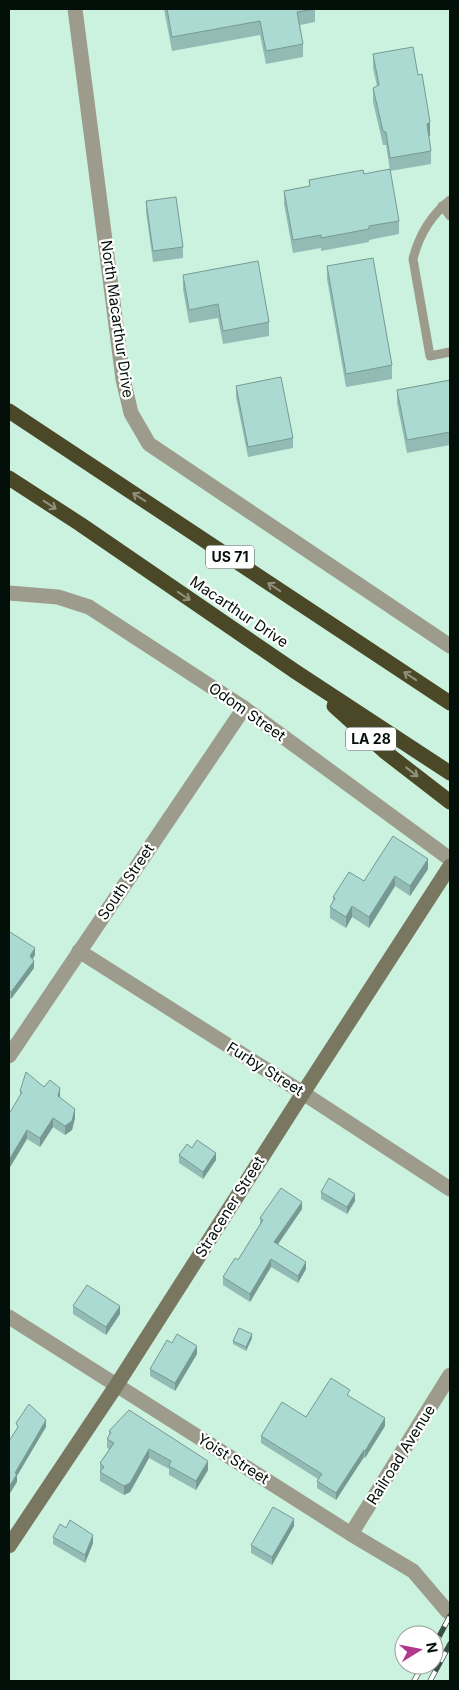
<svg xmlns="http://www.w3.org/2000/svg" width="459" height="1690" font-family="Inter,sans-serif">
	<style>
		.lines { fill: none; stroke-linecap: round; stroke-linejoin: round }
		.lane { stroke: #9d9c8c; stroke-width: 9 }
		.street { stroke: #9d9c8c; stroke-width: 15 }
		.secondary { stroke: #797760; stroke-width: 15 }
		.highway { stroke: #4b4827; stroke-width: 15 }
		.rail-casing { stroke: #3b4f45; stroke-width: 5.5 }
		.rail { stroke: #fff; stroke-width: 4; stroke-dasharray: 11; stroke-linecap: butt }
		.wall { fill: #93bbb5 }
		.shaded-wall { fill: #789993 }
		.building { fill: #abdad2; stroke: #789993 }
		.oneway { stroke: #93917d }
		.labels { text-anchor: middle; stroke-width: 4.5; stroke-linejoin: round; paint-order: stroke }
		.shield { fill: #fff; stroke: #4f5753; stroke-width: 1 }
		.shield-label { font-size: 14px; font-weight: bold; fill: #030f09 }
		.street-label { font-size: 15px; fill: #030f09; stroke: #fff }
	</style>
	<rect width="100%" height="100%" fill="#caf2de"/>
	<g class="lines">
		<g class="lane">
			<path d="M450,200C430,216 419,235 413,259L430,356L450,352"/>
			<path d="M442,206L450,216"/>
		</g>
		<g class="street">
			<path d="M75,9L123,379L131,413L149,444L450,646"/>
			<path d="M9,593L58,597L89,607L244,708L450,859"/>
			<path d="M79,951L303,1093L450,1189"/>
			<path d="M9,1056L244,708"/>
			<path d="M9,1317L351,1534L413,1571L448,1612"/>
			<path d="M351,1534L450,1375"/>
		</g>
		<path class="secondary" d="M9,1546L116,1386L303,1093L450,866"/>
		<g class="highway">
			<path d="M9,411L450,703"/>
			<path d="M9,478L80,524L296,672L450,773"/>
			<path d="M334,706L384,751L450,802"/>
		</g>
		<defs>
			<g id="rail">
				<path d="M434,1646L450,1616"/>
				<path d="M414,1681L423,1665"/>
				<path d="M430,1681L450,1644"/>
			</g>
		</defs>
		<use href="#rail" class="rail-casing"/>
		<use href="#rail" class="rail"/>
	</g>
	<g class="wall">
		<path d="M164,9H315V22L300,25L303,44V57L266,64L260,35L172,51Z"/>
		<path d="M373,54L430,136H429L431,151V164L390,171L386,145H383L373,102V88L377,86L373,68Z"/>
		<path d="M364,174L399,221V234L369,240V242L321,251V248L293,253L284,204V191L309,186V180Z"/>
		<path d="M146,201L183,247V258L153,262L146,212Z"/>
		<path d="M327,266L392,365V379L346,387L327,279Z"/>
		<path d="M183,275L269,322V336L223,344L218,318L189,323L183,289Z"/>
		<path d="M450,380V445L407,453L397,403V390Z"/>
		<path d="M236,386L293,438V448L248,457L236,397Z"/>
		<path d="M428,869L410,896L395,886L369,928L352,917L346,928L330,918V907L333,902V897L364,881Z"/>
		<path d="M9,935L35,955L33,959L34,968L11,999L9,998Z"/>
		<path d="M44,1087L60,1097V1098L75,1118L72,1130L65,1135L53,1127L40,1147L27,1139L20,1095V1091Z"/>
		<path d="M192,1148L216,1160L203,1179L179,1163V1155Z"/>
		<path d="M321,1192L355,1201L347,1214L321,1199Z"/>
		<path d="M302,1209L278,1244L306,1269L298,1283L271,1267L250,1302L223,1285V1277L238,1260L260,1224V1218Z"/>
		<path d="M73,1306L120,1314L106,1335L73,1314Z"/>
		<path d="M252,1338L246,1351L233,1344V1341Z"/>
		<path d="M172,1343L197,1354L175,1391L150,1376V1369Z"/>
		<path d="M350,1397L385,1426L365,1458L364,1457L336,1500L317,1488V1481L318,1479L261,1443V1436Z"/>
		<path d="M109,1431L208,1470L196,1490L169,1475V1469L149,1458L130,1492L124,1495L100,1481V1463L109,1449L107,1448V1439L109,1435Z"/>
		<path d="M294,1526L272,1565L251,1553V1545Z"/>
		<path d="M53,1537L93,1543L85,1563L53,1544Z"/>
	</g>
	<g class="shaded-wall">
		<path d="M430,122V136L427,137V124Z"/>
		<path d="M428,859V869L410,896V886Z"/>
		<path d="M395,876V886L369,928V917Z"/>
		<path d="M352,906V917L346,928V917Z"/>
		<path d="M35,948V955L30,963V956Z"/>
		<path d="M34,961V968L11,999V992Z"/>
		<path d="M60,1088V1097L58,1105V1096Z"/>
		<path d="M75,1109V1118L72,1130L65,1135V1126Z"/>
		<path d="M53,1118V1127L40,1147V1138Z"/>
		<path d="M27,1130V1139L9,1169V1160Z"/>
		<path d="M216,1153V1160L203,1179V1172Z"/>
		<path d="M355,1194V1201L347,1214V1207Z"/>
		<path d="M302,1202V1209L274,1250V1242Z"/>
		<path d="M271,1259V1267L250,1302V1294Z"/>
		<path d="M306,1262V1269L298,1283V1276Z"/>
		<path d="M120,1306V1314L106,1335V1327Z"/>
		<path d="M252,1334V1338L246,1351V1347Z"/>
		<path d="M197,1346V1354L175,1391V1383Z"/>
		<path d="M385,1418V1426L365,1458V1451Z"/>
		<path d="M46,1420V1427L17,1476V1482L9,1495V1487L15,1473Z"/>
		<path d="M149,1449V1458L130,1492L124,1495V1486Z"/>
		<path d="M364,1450V1457L336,1500V1493Z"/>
		<path d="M208,1461V1470L196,1490V1481Z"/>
		<path d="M294,1519V1526L272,1565V1557Z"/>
		<path d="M93,1535V1543L85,1563V1555Z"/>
	</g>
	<g class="building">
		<path d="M167,9H315L297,12L303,44L266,51L260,21L172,37Z"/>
		<path d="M413,47L418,75L422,74L430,122L427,124L431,151L390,158L386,132L383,131L373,88L379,85L373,54Z"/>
		<path d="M390,169L399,221L369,226V229L321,238V235L293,240L284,191L310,186L309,180L363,170L364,174Z"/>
		<path d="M176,197L183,247L153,251L146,201Z"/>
		<path d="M373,258L392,365L346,374L327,266Z"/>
		<path d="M258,261L269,322L223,331L218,304L189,310L183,275Z"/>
		<path d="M281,377L293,438L248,447L236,386Z"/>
		<path d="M450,380V432L407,440L397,390Z"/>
		<path d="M393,836L428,859L410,886L395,876L369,917L352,906L346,917L330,907L335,898L333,897L349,872L364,881Z"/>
		<path d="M10,932L35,948L30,956L34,961L11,992L9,990V935Z"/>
		<path d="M26,1072L44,1087L50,1080L60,1088L58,1096L75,1109L72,1121L65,1126L53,1118L40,1138L27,1130L9,1160V1114L22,1092L20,1091Z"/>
		<path d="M197,1140L216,1153L203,1172L179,1155L187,1144L192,1148Z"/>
		<path d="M329,1178L355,1194L347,1207L321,1192Z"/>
		<path d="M281,1188L302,1202L274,1242L306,1262L298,1276L271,1259L250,1294L223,1277L235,1258L238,1260L263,1220L260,1218Z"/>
		<path d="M87,1285L120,1306L106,1327L73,1306Z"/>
		<path d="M239,1328L252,1334L246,1347L233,1341Z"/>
		<path d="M177,1334L197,1346L175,1383L150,1369L167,1340L172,1343Z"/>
		<path d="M331,1378L350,1390L347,1395L385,1418L365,1451L364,1450L336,1493L317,1481L322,1474L261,1436L282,1402L306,1417Z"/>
		<path d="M29,1404L46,1420L15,1473L17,1474L9,1487V1441L18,1427L16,1423Z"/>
		<path d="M129,1410L208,1461L196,1481L169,1466L171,1461L149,1449L130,1483L124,1486L100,1472L104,1467L100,1463L114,1443L107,1439L111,1432L109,1431Z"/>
		<path d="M273,1507L294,1519L272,1557L251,1545Z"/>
		<path d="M70,1520L93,1535L85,1555L53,1537L60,1524L66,1528Z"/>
	</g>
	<defs><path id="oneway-shaft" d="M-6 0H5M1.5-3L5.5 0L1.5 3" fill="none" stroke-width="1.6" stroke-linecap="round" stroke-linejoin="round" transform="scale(1.25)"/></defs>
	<g class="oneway">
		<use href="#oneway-shaft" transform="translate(139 497) rotate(-147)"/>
		<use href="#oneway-shaft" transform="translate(50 505) rotate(33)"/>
		<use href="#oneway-shaft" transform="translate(274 587) rotate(-146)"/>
		<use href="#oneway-shaft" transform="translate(184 596) rotate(34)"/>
		<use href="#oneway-shaft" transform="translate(410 676) rotate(-146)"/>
		<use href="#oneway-shaft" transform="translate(412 772) rotate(38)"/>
	</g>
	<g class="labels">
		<g class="shield">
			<rect x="206" y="545.5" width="48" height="23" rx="4"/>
			<rect x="346" y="727.5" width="50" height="23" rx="4"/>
		</g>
		<g class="shield-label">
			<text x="230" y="562">US 71</text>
			<text x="371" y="744">LA 28</text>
		</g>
		<g class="street-label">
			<text transform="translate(117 319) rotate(82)" y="5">North Macarthur Drive</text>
			<text transform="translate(239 612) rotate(34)" y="5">Macarthur Drive</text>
			<text transform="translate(247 712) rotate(35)" y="5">Odom Street</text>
			<text transform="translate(126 882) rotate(-56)" y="5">South Street</text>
			<text transform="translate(265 1069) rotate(32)" y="5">Furby Street</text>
			<text transform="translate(230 1207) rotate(-58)" y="5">Stracener Street</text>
			<text transform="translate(401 1455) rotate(-58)" y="5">Railroad Avenue</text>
			<text transform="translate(233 1459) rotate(32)" y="5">Yoist Street</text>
		</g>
	</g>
	<rect width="459" height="1690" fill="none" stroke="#030f09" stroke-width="20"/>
	<g transform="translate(419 1650) rotate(80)"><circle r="24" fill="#ffffff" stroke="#9a9f9d"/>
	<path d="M0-4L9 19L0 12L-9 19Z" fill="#b2388b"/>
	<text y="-8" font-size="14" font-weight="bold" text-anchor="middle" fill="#030f09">N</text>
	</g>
</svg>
